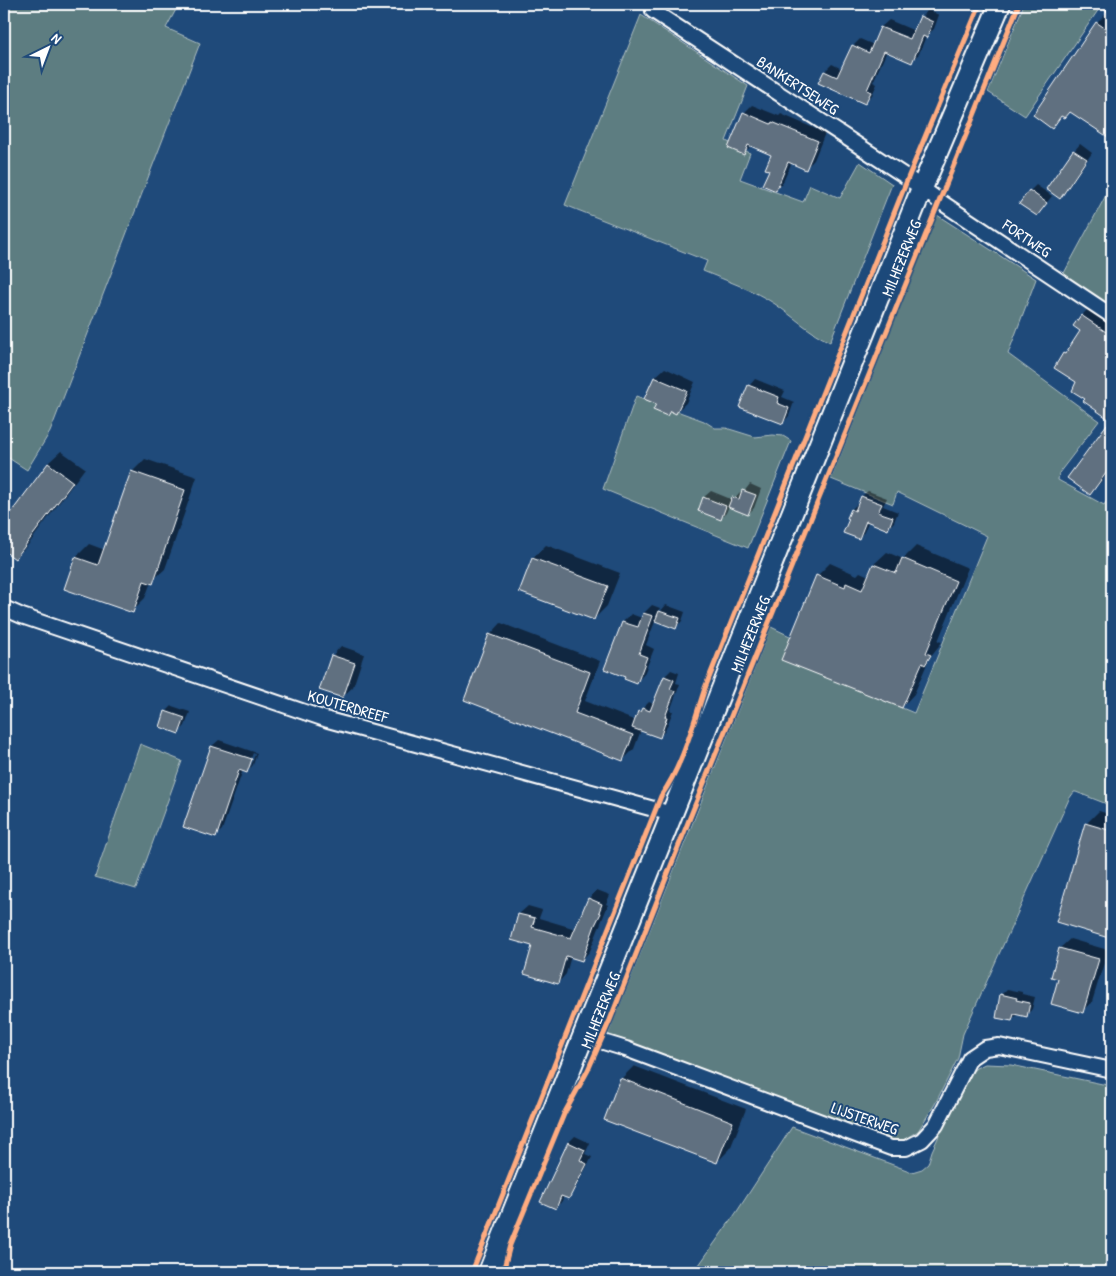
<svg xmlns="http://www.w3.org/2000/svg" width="1116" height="1276" font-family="'Patrick Hand',sans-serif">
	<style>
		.green { fill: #5d7d81; stroke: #aebec0 }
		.shadow { fill: #0007; fill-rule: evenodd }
		.building { fill: #607080; stroke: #fff }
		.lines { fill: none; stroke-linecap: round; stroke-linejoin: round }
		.street-casing { stroke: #fff; stroke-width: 18 }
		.secondary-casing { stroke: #fff; stroke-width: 24 }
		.street { stroke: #1f4a7a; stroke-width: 14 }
		.secondary { stroke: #1f4a7a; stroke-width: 20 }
		.cycleway-casing { stroke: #1f4a7a; stroke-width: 8 }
		.cycleway { stroke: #ffac80; stroke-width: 5 }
		.labels { text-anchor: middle; stroke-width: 4; stroke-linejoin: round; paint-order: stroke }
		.street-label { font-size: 16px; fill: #fff; stroke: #1f4a7a }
	</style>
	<rect width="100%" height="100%" fill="#1f4a7a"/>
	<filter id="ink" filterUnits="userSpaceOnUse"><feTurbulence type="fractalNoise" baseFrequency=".02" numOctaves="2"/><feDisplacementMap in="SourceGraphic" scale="10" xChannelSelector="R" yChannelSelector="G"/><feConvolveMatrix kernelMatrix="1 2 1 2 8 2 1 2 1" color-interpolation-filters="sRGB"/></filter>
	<g filter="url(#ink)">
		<g class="green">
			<path d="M4,4H179L166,28L200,43L50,432L27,470L4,455Z"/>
			<path d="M1024,4H1090L1099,9L1025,116L988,92Z"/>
			<path d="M641,15L748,86L726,141L750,153L740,179L803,202L810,185L840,198L860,162L892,184L830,342C809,332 794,317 775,304C754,290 727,281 703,271L707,261L565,205Z"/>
			<path d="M1112,184V309L1063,275Z"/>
			<path d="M937,215L1036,279L1008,354L1099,421L1059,473L1058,480L1104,505L1112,494V806L1076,792H1074L1069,799L963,1034L958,1058L935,1104L918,1131L898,1143L607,1037L771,627L794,638L786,660L914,713L987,536L897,492L893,504L831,479Z"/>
			<path d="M636,396L704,421L715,428H726L755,437L773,435L783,436L791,441L748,548L603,489Z"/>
			<path d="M140,744L182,761L136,889L95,877Z"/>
			<path d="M985,1064L1011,1065L1112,1086V1272H694L736,1213L792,1127L912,1172L922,1169L928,1164L932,1151L964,1081L976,1068Z"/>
		</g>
		<g class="shadow">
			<path d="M928,10L939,15L934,29L926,36L919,54L911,61L887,51L873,82L877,84L872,95L865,102L825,71L832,64L842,69L853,46L860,39L874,45L881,27L889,20L915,31L921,17Z"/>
			<path d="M1106,14L1112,18V131L1108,135L1071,111L1063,115L1052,127L1097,23Z"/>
			<path d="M752,105L779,116L781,114L825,133L814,160L806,168L792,162L783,182L775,190L770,170L773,154L752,145L743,154L744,113Z"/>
			<path d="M1080,144L1092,153L1066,191L1060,197L1074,151Z"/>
			<path d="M1036,185L1052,196L1037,215L1030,191Z"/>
			<path d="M1093,304L1112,317V467L1101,482L1090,494L1111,420L1087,398L1078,382L1055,368L1082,331L1075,326L1082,315Z"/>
			<path d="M665,368L695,382L686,403L676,412L671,410L667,415L658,404L646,398L655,377Z"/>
			<path d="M755,379L785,391L782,397L794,402L789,416L783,423L749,386Z"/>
			<path d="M61,451L85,468L28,545L15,558L4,549V524L48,463Z"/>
			<path d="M145,459L197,477L165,569L151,582L145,598L132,611L65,588L76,557L89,544L105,550L132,472Z"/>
			<path d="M750,484L761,489L754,508L748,514L729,506L726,513L720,519L699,510L704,497L711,491L733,500L740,492L743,493Z"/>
			<path d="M868,491L887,498L883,506L898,512L894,522L888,528L869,520L864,532L859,538L851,518L852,509L857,504H859L862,496Z"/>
			<path d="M546,545L620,573L607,606L594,619L521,591L533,558Z"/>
			<path d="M916,546L968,568L938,641L942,642L930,657L914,694L902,707L817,576L830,563L857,575L860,572L869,576L874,564L887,552L903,559Z"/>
			<path d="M652,605L660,608L658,614L666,605L685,612L682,621L676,627L656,619L646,645L654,649L644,674L636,683L626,676L605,668L623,622L631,614L642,618L644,613Z"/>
			<path d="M501,623L600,661L585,701L636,721L639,712L649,702L654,704L665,676L671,670L679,673L676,683L680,684L670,711H673L665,731L659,737L641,730L634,749L623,760L490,635Z"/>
			<path d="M341,646L364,654L353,687L343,696L332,656Z"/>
			<path d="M172,706L190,712L185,726L179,732L166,712Z"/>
			<path d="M219,740L257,753L253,765L247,771L243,770L222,830L215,836L185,826L212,746ZM253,753L255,754L251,766H248Z"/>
			<path d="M1099,811L1112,815V937L1057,921L1086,824Z"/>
			<path d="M597,890L610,895L606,904L608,905L590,951L582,960L571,956L566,974L558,983L534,945L519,914L528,906L542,910L539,918L576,929L589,898Z"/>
			<path d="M1070,939L1108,950L1092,1002L1082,1011L1060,979L1052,976L1060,948Z"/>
			<path d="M1007,989L1022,992V994L1035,997L1032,1009L1026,1016L1018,1014L1011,1020L1001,995Z"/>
			<path d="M634,1066L746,1109L730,1149L717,1162L621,1079Z"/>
			<path d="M575,1136L590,1143L585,1154L592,1157L574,1191L568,1197L564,1196L562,1201L556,1208L542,1202L569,1142Z"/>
		</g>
		<g class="building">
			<path d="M920,16L933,22L927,38L923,36L912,63L884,51L867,90L871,92L865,104L818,83L824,71L837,77L852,45L869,53L880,27L910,39Z"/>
			<path d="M1096,22L1112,33V130L1108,137L1070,112L1065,118L1061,116L1052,129L1033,115Z"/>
			<path d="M743,112L771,124L772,122L818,141L806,170L788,162L776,191L762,185L769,170L765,169L771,155L748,145L744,155L728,148Z"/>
			<path d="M1073,150L1087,159L1060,199L1046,189Z"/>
			<path d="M1029,190L1047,203L1037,216L1019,204Z"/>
			<path d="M1081,315L1112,336V465L1090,495L1067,478L1110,420L1083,401L1085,399L1072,391L1076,382L1054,368L1063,353L1065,354L1080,331L1073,326Z"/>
			<path d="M654,377L687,391L676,414L670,411L667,416L653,410L656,404L644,399Z"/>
			<path d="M748,385L779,397L777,403L789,408L783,424L739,407Z"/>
			<path d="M48,463L73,482L15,559L4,551V522Z"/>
			<path d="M131,471L185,490L153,584L144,581L133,613L64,589L75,557L98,565Z"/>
			<path d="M742,490L756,495L748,515L728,507L732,497L739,499Z"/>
			<path d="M861,496L882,504L878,512L893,517L888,530L866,521L859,539L843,533L849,519L847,518L851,509L855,511Z"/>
			<path d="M703,497L726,506L721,520L698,511Z"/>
			<path d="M532,558L608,586L594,620L519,592Z"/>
			<path d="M902,558L956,581L926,653L931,655L925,665L922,663L902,708L781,660L816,575L845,587L846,583L862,590L873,564L896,573Z"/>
			<path d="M659,611L680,618L676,629L655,621Z"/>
			<path d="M643,613L653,616L639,654L647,657L637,684L624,679L625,677L604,669L622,622L638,627Z"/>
			<path d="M489,634L590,672L575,713L633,735L623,761L464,700Z"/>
			<path d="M331,655L355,663L343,698L319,690Z"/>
			<path d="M664,676L674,680L670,689L675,691L665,717H667L660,738L632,728L638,711L640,712L642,708L650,711Z"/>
			<path d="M165,711L185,718L179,734L160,727Z"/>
			<path d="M211,746L252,759L247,773L239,770L216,838L183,827Z"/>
			<path d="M1085,823L1112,831V939L1056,922Z"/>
			<path d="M588,898L602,904L599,912L601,913L595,925L582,961L566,956L558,984L524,974L532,946L511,940L518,914L535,918L532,927L571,938Z"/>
			<path d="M1059,948L1099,959L1083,1013L1051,1004L1058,979L1051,977Z"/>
			<path d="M1000,994L1017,998L1016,1000L1030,1003L1027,1017L1014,1014L1012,1021L996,1018Z"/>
			<path d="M620,1078L733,1122L717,1163L604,1120Z"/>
			<path d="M568,1142L585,1150L580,1160L587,1164L569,1199L561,1196L556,1209L540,1202Z"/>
		</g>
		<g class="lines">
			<defs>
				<g id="street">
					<path d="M1111,4L1112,5"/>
					<path d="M653,11L908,178L938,200L1112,316"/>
					<path d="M4,608L22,616L328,720L672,814"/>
					<path d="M584,1036L626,1049L891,1148H906L922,1140L936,1125L970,1058L985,1048L999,1046L1112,1070"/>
				</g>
				<path id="secondary" d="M489,1272L922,188L1000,4"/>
			</defs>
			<use href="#street" class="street-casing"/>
			<use href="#secondary" class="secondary-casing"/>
			<use href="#street" class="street"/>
			<use href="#secondary" class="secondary"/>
			<defs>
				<g id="cycleway">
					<path d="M472,1272L661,796C683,765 693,724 705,688L908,178L980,4"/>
					<path d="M503,1272L510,1245L564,1114L588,1070L610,1020L689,820L1019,4"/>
				</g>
			</defs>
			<use href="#cycleway" class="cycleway-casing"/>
			<use href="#cycleway" class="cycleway"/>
		</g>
	</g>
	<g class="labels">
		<g class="street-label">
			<text transform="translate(798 85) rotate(33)" y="6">BANKERTSEWEG</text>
			<text transform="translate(1027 238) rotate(34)" y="6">FORTWEG</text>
			<text transform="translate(901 258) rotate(-68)" y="6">MILHEZERWEG</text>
			<text transform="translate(750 634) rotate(-68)" y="6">MILHEZERWEG</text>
			<text transform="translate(348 706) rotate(16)" y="6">KOUTERDREEF</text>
			<text transform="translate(600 1010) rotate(-68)" y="6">MILHEZERWEG</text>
			<text transform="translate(865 1118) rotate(19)" y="6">LIJSTERWEG</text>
		</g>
	</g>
	<rect width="1116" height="1276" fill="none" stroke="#1f4a7a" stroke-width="20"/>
	<rect x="10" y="10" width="1096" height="1256" fill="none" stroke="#fff" stroke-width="2" filter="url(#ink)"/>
	<g transform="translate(48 48) rotate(42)" stroke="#1f4a7a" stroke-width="4" paint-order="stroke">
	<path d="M0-4L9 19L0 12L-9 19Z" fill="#ffffff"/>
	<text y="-8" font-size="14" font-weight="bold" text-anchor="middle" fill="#ffffff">N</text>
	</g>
</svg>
